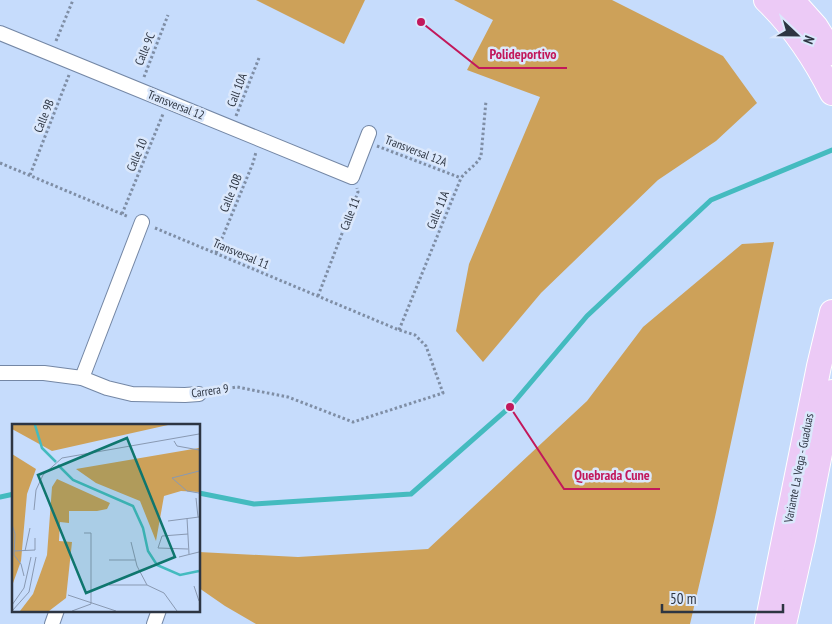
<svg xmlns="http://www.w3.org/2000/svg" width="832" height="624" font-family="'PT Sans Narrow',sans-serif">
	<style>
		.forest { fill: #cda159 }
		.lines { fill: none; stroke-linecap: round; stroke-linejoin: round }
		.stream { stroke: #44bbbf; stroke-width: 5 }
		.minor-casing { stroke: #7487a5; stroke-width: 16 }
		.trunk-casing { stroke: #fff; stroke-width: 26 }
		.path { stroke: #7f8ea5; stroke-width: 3; stroke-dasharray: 2.5 2.5; stroke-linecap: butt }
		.minor { stroke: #fff; stroke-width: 14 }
		.trunk { stroke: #eccaf6; stroke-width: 24 }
		.labels { text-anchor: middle; stroke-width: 5; stroke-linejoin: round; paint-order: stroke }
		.street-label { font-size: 12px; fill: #2d3542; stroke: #dbe8fc }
		.inset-river { fill: none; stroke: #44bbbf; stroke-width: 2.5 }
		.inset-road { fill: none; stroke: #8999b2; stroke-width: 1 }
		.view { fill: #0f766e; fill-opacity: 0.15; stroke: #0f766e; stroke-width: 2.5 }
		.inset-edge { fill: none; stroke: #2d3542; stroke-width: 2.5 }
		.leader { fill: none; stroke: #c2185b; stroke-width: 2 }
		.callout-dot { fill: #c2185b; stroke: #dbe8fc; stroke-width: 2 }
		.callout-label { font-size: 14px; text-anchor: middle; font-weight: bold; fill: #c2185b; stroke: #dbe8fc; stroke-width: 5; stroke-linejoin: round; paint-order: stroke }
	</style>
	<rect width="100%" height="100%" fill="#c6dcfc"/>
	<g class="forest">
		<path d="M256,0H365L344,44Z"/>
		<path d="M454,0H612L723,56L757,103L716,141L658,180L541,293L483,362L456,331L469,264L540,97L467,70L493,20Z"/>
		<path d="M774,242L715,517L690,624H256L225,606L199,588V552L298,557L428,549L587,401L643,327L742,244Z"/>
	</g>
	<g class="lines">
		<g class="stream">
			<path d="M199,493L254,504L411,494L510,407L587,316L711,200L832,150"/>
			<path d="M0,497L14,494"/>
		</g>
		<defs>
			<g id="minor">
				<path d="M0,33L352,177L369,133"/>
				<path d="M0,373H44L82,378L107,388L132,394L185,395L199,394"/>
				<path d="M82,378L142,222"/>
				<path d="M52,624L57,610"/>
				<path d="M154,624L159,610"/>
			</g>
			<g id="trunk">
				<path d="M766,0C794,27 815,59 832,93"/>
				<path d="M792,0L816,27L832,53"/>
				<path d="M767,624L819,366L832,312"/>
				<path d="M784,624L803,540L832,392"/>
			</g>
		</defs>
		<use href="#minor" class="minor-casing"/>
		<use href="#trunk" class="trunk-casing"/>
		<g class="path">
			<path d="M56,41L73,0"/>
			<path d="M144,77L168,15"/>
			<path d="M236,116L259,58"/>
			<path d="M377,146L461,178"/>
			<path d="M0,163L129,217"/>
			<path d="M30,175L69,75"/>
			<path d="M122,214L163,114"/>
			<path d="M155,228L399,330L415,335L426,346L443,393L353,422L288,397L237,387L213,391"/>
			<path d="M216,253L253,163L256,152"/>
			<path d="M318,296L358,192L357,188"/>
			<path d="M399,330L461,178C468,169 476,166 481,156L486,101"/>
		</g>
		<use href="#minor" class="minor"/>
		<use href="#trunk" class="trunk"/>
	</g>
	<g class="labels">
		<g class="street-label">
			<text transform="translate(145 49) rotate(-68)" y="4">Calle 9C</text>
			<text transform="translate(237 90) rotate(-69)" y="4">Call 10A</text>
			<text transform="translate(176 105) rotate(22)" y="4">Transversal 12</text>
			<text transform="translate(44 116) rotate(-68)" y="4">Calle 9B</text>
			<text transform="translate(416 151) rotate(21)" y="4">Transversal 12A</text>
			<text transform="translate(137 155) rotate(-67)" y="4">Calle 10</text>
			<text transform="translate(231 193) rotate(-68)" y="4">Calle 10B</text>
			<text transform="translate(438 210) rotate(-68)" y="4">Calle 11A</text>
			<text transform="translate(350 214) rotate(-69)" y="4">Calle 11</text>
			<text transform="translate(241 254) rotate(23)" y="4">Transversal 11</text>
			<text transform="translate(210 391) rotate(-8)" y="4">Carrera 9</text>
			<text transform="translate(799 468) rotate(-79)" y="4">Variante La Vega - Guaduas</text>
		</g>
	</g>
	<g transform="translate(12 424)">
		<rect width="188" height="188" fill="#c6dcfc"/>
		<path d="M0,1H156L40,27L0,5ZM187,24V68L169,67L152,72L144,117L128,77L84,59L64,45ZM0,30L24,45L15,70L9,137L0,162ZM45,55L98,79L95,85L85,87H57V99L48,98L47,117L60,118L54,174L37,187H8L21,170L35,131L40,63Z" fill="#cda159"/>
		<path class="inset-river" d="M23,1L30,24L44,38M46,41L61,56L121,82L131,104L136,127L145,141L168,151L187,147"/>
		<path class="inset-road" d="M162,17L165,22L187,26M187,47L160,54L175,67L187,69M184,74L186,93M22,86L24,66L31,51L50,34L187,10M175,94L177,130M156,97L187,93M0,100L3,110L2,131L9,140L12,152M176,110L150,112L146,124L176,125M119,118L125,142L135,161L152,169L165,187M2,127L23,126V114M13,127L18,104M167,133L187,128M97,136H123M97,161H135M182,162L187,177M56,171L104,187M0,181L12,164L19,133M0,187L17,168L24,133M60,187L79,180V109H72"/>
		<path class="view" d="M115,14L163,133L74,169L26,51Z"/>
		<rect width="188" height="188" class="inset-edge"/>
	</g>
	<path class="leader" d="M421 22L479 68H567M510 407L564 489H660"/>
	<g class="callout-dot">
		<circle cx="421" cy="22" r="5"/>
		<circle cx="510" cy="407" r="5"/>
	</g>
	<g class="callout-label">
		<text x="523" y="59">Polideportivo</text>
		<text x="612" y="480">Quebrada Cune</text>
	</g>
	<g transform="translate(797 35) rotate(112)" stroke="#dbe8fc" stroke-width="4" paint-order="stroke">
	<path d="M0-4L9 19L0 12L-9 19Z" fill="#2d3542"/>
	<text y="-8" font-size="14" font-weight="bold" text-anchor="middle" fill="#2d3542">N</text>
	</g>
	<path d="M662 604v8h121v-8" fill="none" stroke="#2d3542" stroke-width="2.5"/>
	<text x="670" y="604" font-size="15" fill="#2d3542" stroke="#dbe8fc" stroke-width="4" paint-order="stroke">50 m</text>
</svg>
